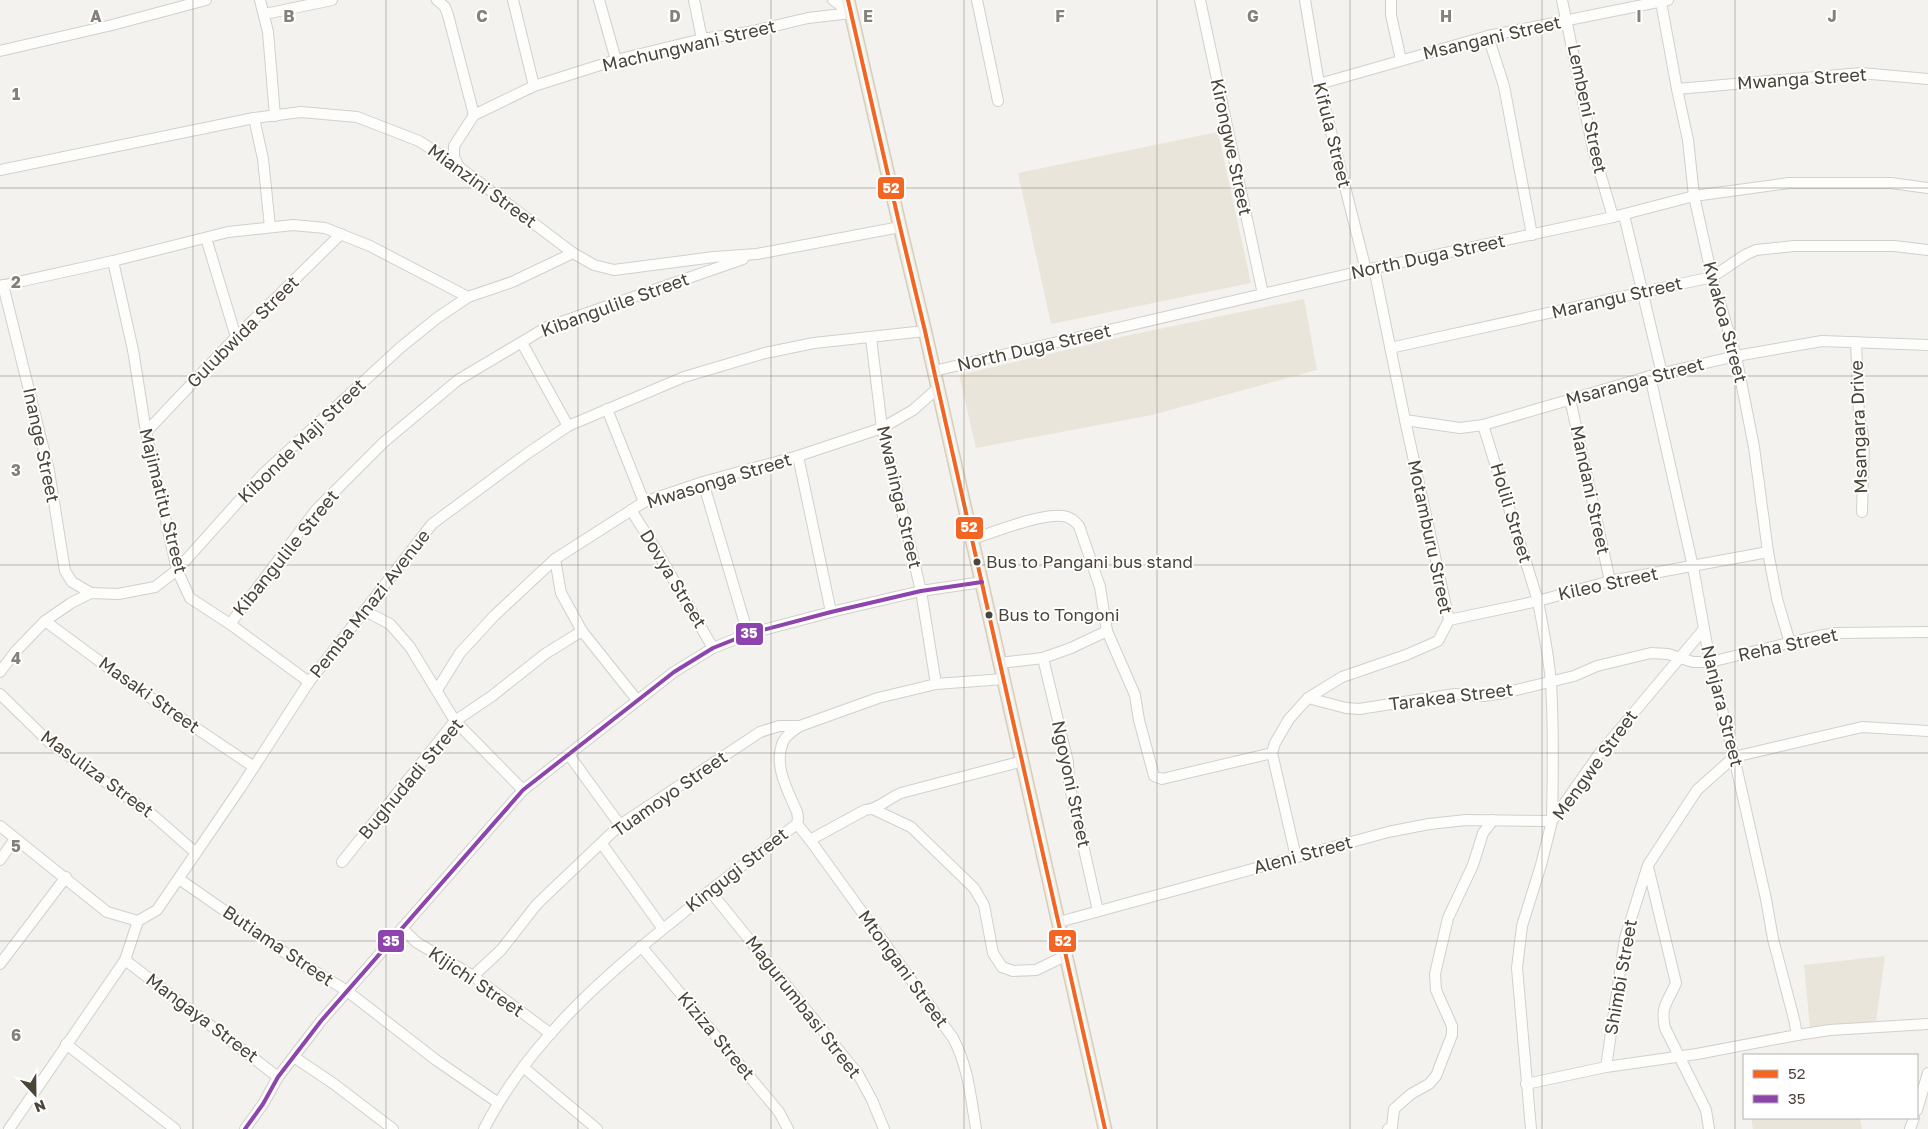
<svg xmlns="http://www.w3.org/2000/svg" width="1928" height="1129" font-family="'Golos Text',sans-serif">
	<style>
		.education { fill: #eae5da }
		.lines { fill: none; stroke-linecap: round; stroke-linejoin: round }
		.minor-casing { stroke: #d2d0cb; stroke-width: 12 }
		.major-casing { stroke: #d6cebb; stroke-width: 15 }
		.minor { stroke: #fdfdfc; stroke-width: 10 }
		.major { stroke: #f2efe6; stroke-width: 12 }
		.bus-1-casing { stroke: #fff; stroke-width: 8 }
		.bus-2-casing { stroke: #fff; stroke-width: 8 }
		.bus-1 { stroke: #f26522; stroke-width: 4 }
		.bus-2 { stroke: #8e44ad; stroke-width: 4 }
		.grid { fill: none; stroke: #868178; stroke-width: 1; stroke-opacity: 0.55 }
		.bus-dot { fill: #4b4439; stroke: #fff; stroke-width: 2 }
		.labels { text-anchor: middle; stroke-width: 4; stroke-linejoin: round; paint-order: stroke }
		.bus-label { font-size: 17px; fill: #4b4439; stroke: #fff; text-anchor: start }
		.street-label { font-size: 18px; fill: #4b4439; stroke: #fff }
		.grid-label { font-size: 16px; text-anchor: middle; font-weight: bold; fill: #868178; stroke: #fff; stroke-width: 4; stroke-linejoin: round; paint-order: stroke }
		.line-badge { stroke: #fff; stroke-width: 2 }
		.badge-label { font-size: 14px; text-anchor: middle; font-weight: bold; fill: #fff }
	</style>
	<rect width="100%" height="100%" fill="#f4f2ee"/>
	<g class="education">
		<path d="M1218,132L1251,283L1051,324L1018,173Z"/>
		<path d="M1304,299L1317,370L1152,415L976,448L959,375L1130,335Z"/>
		<path d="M1885,956L1876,1021L1810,1029L1804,965Z"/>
		<path d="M1751,1118H1860L1862,1129H1753Z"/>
	</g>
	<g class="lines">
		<defs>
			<g id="minor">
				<path d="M260,0L268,32L275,116"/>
				<path d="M437,0L445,7L448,15L474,115"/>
				<path d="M513,0L534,86"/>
				<path d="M599,0L616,60"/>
				<path d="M694,0L702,39"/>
				<path d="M833,0L851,13"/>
				<path d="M977,0L998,101"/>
				<path d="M1200,0L1263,294"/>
				<path d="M1305,0L1319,84L1366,270"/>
				<path d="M1391,0V15L1401,60"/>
				<path d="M1562,0L1593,149L1613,217"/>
				<path d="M1661,2L1677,89L1688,140L1694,196L1712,277L1736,356L1754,447L1768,552L1777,599L1790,643"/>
				<path d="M265,14L332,0"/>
				<path d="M1488,36L1504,86L1532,235"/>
				<path d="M0,51L112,25L206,0"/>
				<path d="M1319,84L1488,36L1668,0"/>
				<path d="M1677,89L1861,73L1928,79"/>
				<path d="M254,118L263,159L270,227"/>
				<path d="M459,167L454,157V146L474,115L534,86L616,60L702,39L749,32L808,18L851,13"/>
				<path d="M0,170L254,118L301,112L357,117L419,141L459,167L573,253L594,265L614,270L714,257L757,254L900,227"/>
				<path d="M1624,215L1662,374"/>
				<path d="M206,238L236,337"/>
				<path d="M113,261L133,350L146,432L177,570L190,598L230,624L309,682"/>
				<path d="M3,285L49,471L65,571L72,582L91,593"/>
				<path d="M0,286L113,261L228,232L293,225L325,228L370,246L468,297"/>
				<path d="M871,338L882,428L921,591L936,684"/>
				<path d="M1856,342L1859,415L1864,441L1862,512"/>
				<path d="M522,343L568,426"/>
				<path d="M1390,348L1712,277L1745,255L1756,250L1794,246H1894L1928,250"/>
				<path d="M934,371L1366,270L1613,217L1694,196L1789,183H1891L1928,188"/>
				<path d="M1650,376L1693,567L1710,662L1734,757L1766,899L1773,939L1794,1019L1797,1035"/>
				<path d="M1570,399L1610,581"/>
				<path d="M607,409L644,502"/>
				<path d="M1405,420L1460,428L1483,425L1650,376L1736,356L1822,341L1928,345"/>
				<path d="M146,432L236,337L341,234"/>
				<path d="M798,456L831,612"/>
				<path d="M703,482L748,634"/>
				<path d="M631,510L655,548L713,648"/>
				<path d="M972,539C995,532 1041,513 1063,516C1071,517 1075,521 1079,526L1100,587L1107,631L1135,695L1139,720L1154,776L1162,779L1272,753"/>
				<path d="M555,559L561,593L582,631L637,700"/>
				<path d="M365,611L390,624L410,647L455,721L523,790"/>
				<path d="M1449,620L1538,601L1610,581L1768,552"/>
				<path d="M45,621L133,686L254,767"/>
				<path d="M230,624L316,510L384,442L458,380L547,327L743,259"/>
				<path d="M1043,658L1068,762L1069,783L1098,911"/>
				<path d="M1000,663L1043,658L1071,648L1107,631"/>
				<path d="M0,672L15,652L45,621L71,603L91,593L118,594L155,587L177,570L263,474L401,347L437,318L468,297L512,282L573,253"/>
				<path d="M437,690L460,653L494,616L555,559L644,502L703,482L798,456L882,428L913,410L938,388"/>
				<path d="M0,694L49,742L154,816L196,853"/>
				<path d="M1308,698L1346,708L1359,709L1455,694L1484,696L1504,693L1574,676L1597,666L1651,653L1668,654L1693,662H1710L1818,636L1836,633L1928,632"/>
				<path d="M569,755L620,825"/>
				<path d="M875,810L911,827L974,888L984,905L993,953L1002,967L1013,971L1036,970L1067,955"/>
				<path d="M797,824L810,840L953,1038C968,1066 971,1098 976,1129"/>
				<path d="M0,826L107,912L138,921"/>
				<path d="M810,840L865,810C879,809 887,799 901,793L1023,761"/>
				<path d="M602,844L663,929"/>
				<path d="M1296,857L1272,753L1275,743L1289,719L1308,698L1342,677L1406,655L1438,641L1449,620L1405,420L1374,268"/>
				<path d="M0,860L15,839"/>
				<path d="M342,862L455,721L492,696L545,654L582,631"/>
				<path d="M1648,867L1676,983C1668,1002 1660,1006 1665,1028L1706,1110L1709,1129"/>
				<path d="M179,879L284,952L347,991L436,1060L497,1102"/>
				<path d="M710,891L858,1074L872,1100L884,1129"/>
				<path d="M1059,922L1388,832L1429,824L1466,820L1552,821C1553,775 1554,729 1551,684C1549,656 1543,628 1538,601L1483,425"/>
				<path d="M402,928L416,942L473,976L551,1034"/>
				<path d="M641,946L779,1112L788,1129"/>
				<path d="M125,960L278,1077"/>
				<path d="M0,964L66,877"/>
				<path d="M473,976L501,950L537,904L620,825L760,732L779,726H800"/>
				<path d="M66,1044L175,1129"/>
				<path d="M294,1057L334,1084L393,1129"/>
				<path d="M523,1067L597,1129"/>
				<path d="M1606,1067L1625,938L1648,865L1697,790L1734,757L1862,727L1928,731"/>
				<path d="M1526,1084L1606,1067L1697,1054L1797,1035L1830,1030L1928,1024"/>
				<path d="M1917,1110L1928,1073"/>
				<path d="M9,1129L125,960L138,921L157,910L241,787L309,682L432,524L528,453L568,426L684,377L765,353L814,343L925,331"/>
				<path d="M245,1129L263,1104L278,1077L321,1021L523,790L674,672L713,648L748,634L831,612L921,591L982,582"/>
				<path d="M484,1129C529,1041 607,973 683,913C720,882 758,853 797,824L798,818L797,812C788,791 773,765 783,742C786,735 794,730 800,726L878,698L936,684L1004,679"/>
				<path d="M1388,1129L1392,1127L1394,1109L1411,1094L1429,1084L1436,1076L1448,1045L1452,1035V1026L1436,990L1435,974L1448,918L1473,865L1483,833L1493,820"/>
				<path d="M1531,1129L1517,968L1522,926L1541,865L1552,821L1599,754L1704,629"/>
				<path d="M1910,1129L1914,1118"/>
			</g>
			<path id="major" d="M848,0L900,227L925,331L1105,1129"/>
		</defs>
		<use href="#minor" class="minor-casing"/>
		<use href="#major" class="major-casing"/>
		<use href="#minor" class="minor"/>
		<use href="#major" class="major"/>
		<defs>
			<path id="bus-1" d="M848,0L900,227L925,331L1105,1129"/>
			<path id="bus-2" d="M245,1129L263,1104L278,1077L321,1021L523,790L674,672L713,648L748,634L831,612L921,591L982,582"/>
		</defs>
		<use href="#bus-1" class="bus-1-casing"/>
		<use href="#bus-2" class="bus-2-casing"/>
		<use href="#bus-1" class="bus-1"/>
		<use href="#bus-2" class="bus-2"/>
	</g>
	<path class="grid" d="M193,0V1129M386,0V1129M578,0V1129M771,0V1129M964,0V1129M1157,0V1129M1350,0V1129M1542,0V1129M1735,0V1129M0,188H1928M0,376H1928M0,565H1928M0,753H1928M0,941H1928"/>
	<g class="bus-dot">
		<circle cx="977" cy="562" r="4.5"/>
		<circle cx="989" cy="615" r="4.5"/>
	</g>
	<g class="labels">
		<g class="bus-label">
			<text x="986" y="568">Bus to Pangani bus stand</text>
			<text x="998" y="621">Bus to Tongoni</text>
		</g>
		<g class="street-label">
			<text transform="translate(1492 38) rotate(-13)" y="6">Msangani Street</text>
			<text transform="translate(689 46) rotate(-13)" y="6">Machungwani Street</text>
			<text transform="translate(1802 79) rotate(-4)" y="6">Mwanga Street</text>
			<text transform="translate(1587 109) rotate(78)" y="6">Lembeni Street</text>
			<text transform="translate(1332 135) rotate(76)" y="6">Kifula Street</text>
			<text transform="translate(1231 147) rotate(78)" y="6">Kirongwe Street</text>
			<text transform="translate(482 186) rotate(36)" y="6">Mianzini Street</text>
			<text transform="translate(1428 257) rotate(-12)" y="6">North Duga Street</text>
			<text transform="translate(1617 298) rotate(-13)" y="6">Marangu Street</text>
			<text transform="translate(615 305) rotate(-20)" y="6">Kibangulile Street</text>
			<text transform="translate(1725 322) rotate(75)" y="6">Kwakoa Street</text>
			<text transform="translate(243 332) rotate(-45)" y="6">Gulubwida Street</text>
			<text transform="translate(1034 348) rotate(-13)" y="6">North Duga Street</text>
			<text transform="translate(1635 382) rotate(-15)" y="6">Msaranga Street</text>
			<text transform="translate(1859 427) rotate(-92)" y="6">Msangara Drive</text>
			<text transform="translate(302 441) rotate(-44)" y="6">Kibonde Maji Street</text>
			<text transform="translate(41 445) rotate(78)" y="6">Inange Street</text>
			<text transform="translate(719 481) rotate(-17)" y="6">Mwasonga Street</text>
			<text transform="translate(1590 490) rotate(78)" y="6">Mandani Street</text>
			<text transform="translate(899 497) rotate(77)" y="6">Mwaninga Street</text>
			<text transform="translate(163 501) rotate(76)" y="6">Majimatitu Street</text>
			<text transform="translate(1511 513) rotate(73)" y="6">Holili Street</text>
			<text transform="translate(1430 537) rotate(78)" y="6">Motamburu Street</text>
			<text transform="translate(286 553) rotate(-51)" y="6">Kibangulile Street</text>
			<text transform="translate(673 579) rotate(59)" y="6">Dovya Street</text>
			<text transform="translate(1608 584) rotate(-12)" y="6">Kileo Street</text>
			<text transform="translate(370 604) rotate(-52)" y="6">Pemba Mnazi Avenue</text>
			<text transform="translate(1788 645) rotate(-12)" y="6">Reha Street</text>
			<text transform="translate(149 695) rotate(35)" y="6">Masaki Street</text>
			<text transform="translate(1451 697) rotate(-7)" y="6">Tarakea Street</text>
			<text transform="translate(1722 706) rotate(76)" y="6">Nanjara Street</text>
			<text transform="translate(1595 765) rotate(-54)" y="6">Mengwe Street</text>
			<text transform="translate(97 774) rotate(36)" y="6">Masuliza Street</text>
			<text transform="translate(411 779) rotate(-50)" y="6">Bughudadi Street</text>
			<text transform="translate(1071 784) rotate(78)" y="6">Ngoyoni Street</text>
			<text transform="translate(670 794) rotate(-35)" y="6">Tuamoyo Street</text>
			<text transform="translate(1303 855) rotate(-15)" y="6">Aleni Street</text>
			<text transform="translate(737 870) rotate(-38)" y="6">Kingugi Street</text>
			<text transform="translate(278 946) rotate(34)" y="6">Butiama Street</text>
			<text transform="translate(903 969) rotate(54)" y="6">Mtongani Street</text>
			<text transform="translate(1621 977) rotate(-80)" y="6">Shimbi Street</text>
			<text transform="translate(476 982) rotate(34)" y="6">Kijichi Street</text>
			<text transform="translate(803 1007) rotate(52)" y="6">Magurumbasi Street</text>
			<text transform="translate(202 1018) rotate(37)" y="6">Mangaya Street</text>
			<text transform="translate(716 1036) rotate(50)" y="6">Kiziza Street</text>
		</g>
	</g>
	<g class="grid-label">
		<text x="96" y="22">A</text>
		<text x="289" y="22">B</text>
		<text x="482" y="22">C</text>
		<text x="675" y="22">D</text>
		<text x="868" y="22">E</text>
		<text x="1060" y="22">F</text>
		<text x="1253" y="22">G</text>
		<text x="1446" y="22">H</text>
		<text x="1639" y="22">I</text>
		<text x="1832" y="22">J</text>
		<text x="16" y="100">1</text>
		<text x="16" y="288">2</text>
		<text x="16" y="476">3</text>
		<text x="16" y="664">4</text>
		<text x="16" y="852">5</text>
		<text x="16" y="1041">6</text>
	</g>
	<g class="line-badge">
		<rect x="877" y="176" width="28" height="24" rx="5" fill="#f26522"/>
		<rect x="955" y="516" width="29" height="24" rx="5" fill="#f26522"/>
		<rect x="735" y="622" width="29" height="24" rx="5" fill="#8e44ad"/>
		<rect x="1048" y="929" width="29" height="24" rx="5" fill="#f26522"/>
		<rect x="377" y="929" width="28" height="24" rx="5" fill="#8e44ad"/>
	</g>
	<g class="badge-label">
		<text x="891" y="193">52</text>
		<text x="969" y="532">52</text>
		<text x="749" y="638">35</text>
		<text x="1063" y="946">52</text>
		<text x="391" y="946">35</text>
	</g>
	<rect x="1743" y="1054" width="175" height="65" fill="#ffffff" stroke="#b7b4b0"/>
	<rect x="1753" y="1070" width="25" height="8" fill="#f26522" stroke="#b7b4b0"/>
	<text x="1788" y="1079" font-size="15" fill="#4b4439">52</text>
	<rect x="1753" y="1095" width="25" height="8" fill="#8e44ad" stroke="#b7b4b0"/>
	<text x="1788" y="1104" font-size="15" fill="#4b4439">35</text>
	<g transform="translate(35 1094) rotate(158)" stroke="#ffffff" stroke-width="4" paint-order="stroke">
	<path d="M0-4L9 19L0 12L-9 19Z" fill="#4b4439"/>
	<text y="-8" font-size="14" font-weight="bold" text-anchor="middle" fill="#4b4439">N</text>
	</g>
</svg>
